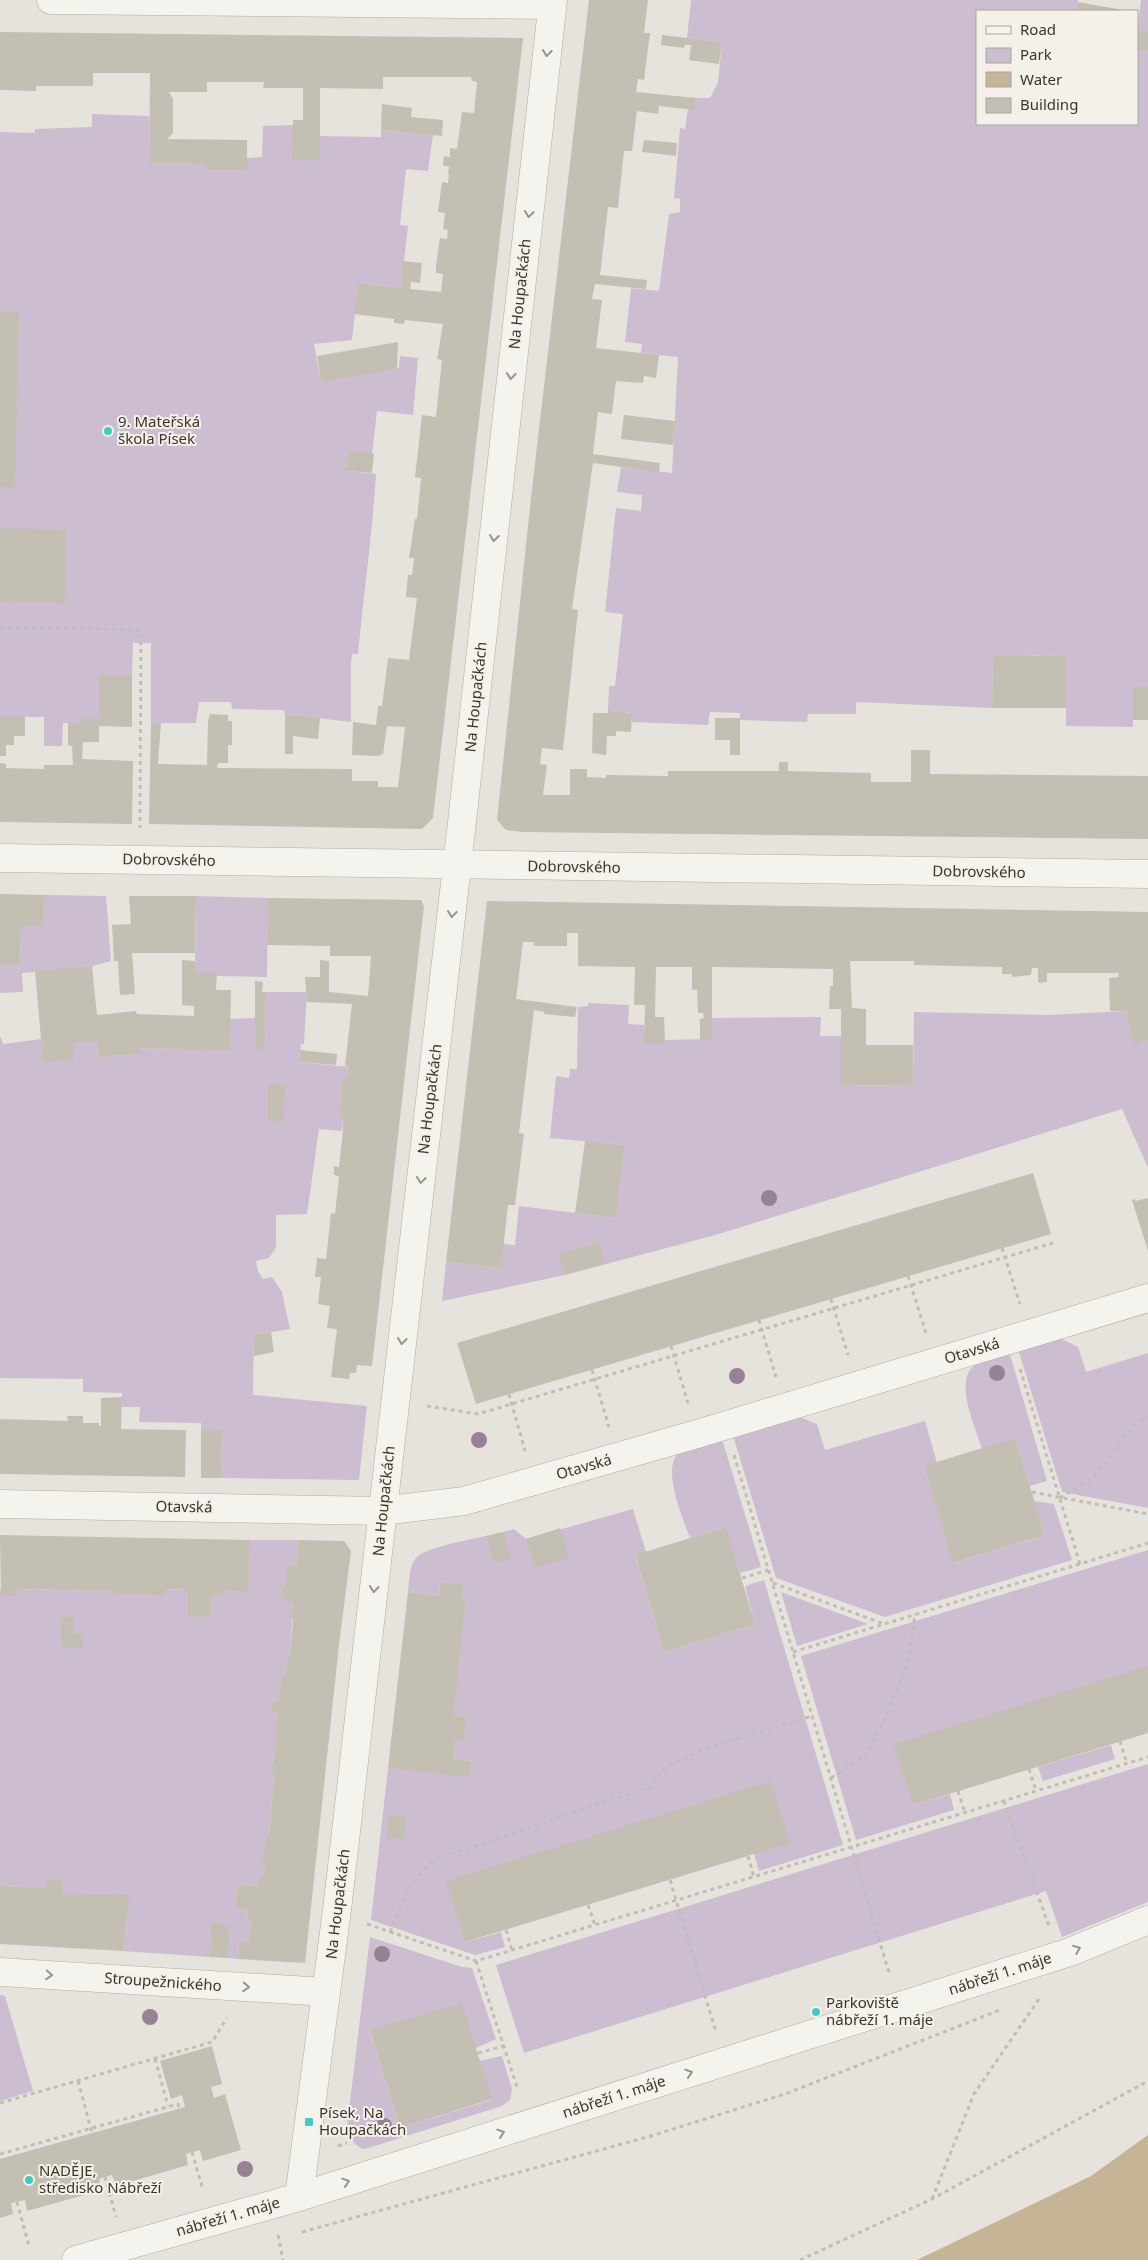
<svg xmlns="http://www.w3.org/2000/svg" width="1148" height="2260" font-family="'Noto Sans',sans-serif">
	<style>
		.green { fill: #cdbdd0; fill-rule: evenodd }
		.water { fill: #c6b497 }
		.building { fill: #c3bfb3 }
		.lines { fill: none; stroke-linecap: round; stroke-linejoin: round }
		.street-casing { stroke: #b0aca2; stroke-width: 29 }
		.path { stroke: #c0beb6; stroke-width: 3; stroke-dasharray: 4 4; stroke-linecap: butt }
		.street { stroke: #f4f3ee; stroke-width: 28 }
		.tree { fill: #968293 }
		.oneway { stroke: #98948a }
		.poi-dot { fill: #40ccc6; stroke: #f4f1eb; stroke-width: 2 }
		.labels { text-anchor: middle; stroke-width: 4; stroke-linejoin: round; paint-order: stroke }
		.street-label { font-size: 15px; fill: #3c3626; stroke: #f4f1eb }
		.poi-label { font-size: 15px; fill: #3c3626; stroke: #f4f1eb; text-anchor: start }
	</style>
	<rect width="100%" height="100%" fill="#e6e3dc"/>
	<g class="green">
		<path d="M691,0H1078L1076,11H977V124H1137V52L1148,51V687L1133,720V727L1066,726V656L993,655L992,708L856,702V714H808L807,722L740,720V713L710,712L708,725L632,722V713L608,711L609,686H615L623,614L605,612L616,508L641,511L642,495L617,492L621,467L672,473L678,357L641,353L642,344L625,342L631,288L659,291L669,214L680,212V199L674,198L680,128L685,129L688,109H695L696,98H710L718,82L722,42L687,38Z"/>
		<path d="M1141,0H1148V31L1137,32Z"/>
		<path d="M92,114L149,116V163L206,164V170L247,171V158L262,157L263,126L293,125L320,136L381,137V130L433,135L428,171L406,169L400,225L408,226L401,288L358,283L352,340L314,344L321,382L399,368L400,356L418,358L413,415L377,411L372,454L348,452L346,471L376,474C372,537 364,592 358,654H352L351,663V722L285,714L284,710L232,709L231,702H199L196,723H151V643H133L132,675H99V718H83V723H63L62,746H44V717H0V252H4H0V132L35,133V129L92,127Z"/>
		<path d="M45,895L106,896L111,961L92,966L22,973L23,992L0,993V965H20L21,926H44Z"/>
		<path d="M196,896L268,898L267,977L217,976V973H195Z"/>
		<path d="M266,992H307L304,1044H301L299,1062L349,1067L347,1078H343L339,1117L343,1118L342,1131L319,1129L307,1214L276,1215V1247L269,1258L256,1261L258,1271L263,1279L272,1277L282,1292L290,1329L254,1335L253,1395L367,1406L359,1480L221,1478L222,1430H201V1423L139,1422L140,1407H122V1393L83,1392V1379L0,1378V1036L3,1044L41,1039L97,1041L98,1057L140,1054V1048L193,1049L230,1019L256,1018L255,1050H265Z"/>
		<path d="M588,1003L629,1005L628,1024L644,1025L645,1043H664L665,1040L711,1039L712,1018L821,1017L820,1036H841V1085L913,1086L914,1012L1048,1015L1126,1011L1133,1044L1148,1040V1168L1122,1109L712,1236L565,1275L442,1301L446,1262L501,1268L503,1244L515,1245L519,1206L616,1218L625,1145L550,1138L556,1076L569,1078L570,1069H577L578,1007L588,1006Z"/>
		<path d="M1050,1339H1062L1078,1347L1086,1372L1148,1353V1508L1062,1492L1018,1349Z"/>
		<path d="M1009,1351L1047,1481L1030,1486L1015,1438L982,1449C976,1427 952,1380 976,1364C984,1358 999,1355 1009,1351Z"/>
		<path d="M797,1416L817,1424L825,1450L925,1421L937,1463L924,1467L954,1563L1045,1535L1034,1501L1054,1504L1072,1560L885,1617L776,1578L732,1432Z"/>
		<path d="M721,1436L761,1567L740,1573L725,1527L690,1538C683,1517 657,1463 684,1448C696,1443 709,1440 721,1436Z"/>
		<path d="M633,1509L646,1552L635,1556L664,1652L755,1624L745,1586L764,1580L843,1845L759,1871L754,1854L447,1882L466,1942L501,1932L505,1947L475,1955L371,1920L388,1768L470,1776L472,1761L453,1759L455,1739L464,1740L467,1717L454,1715L466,1599H462L464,1584L440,1582L439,1596L408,1592C409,1581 409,1567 416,1558C426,1545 494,1536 514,1529L526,1539Z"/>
		<path d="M250,1540H299L296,1566L285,1587H281L280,1597L284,1598V1602L293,1604L290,1655H288L285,1675L281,1676L279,1701L273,1700L271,1710L277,1711L275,1731H277L271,1772L274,1773L269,1836H266L262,1865H265V1876H259L258,1886L237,1884L235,1908L248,1910L247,1921H251L249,1942H239L238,1959L228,1958L230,1925L211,1924L210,1957L123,1951L130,1894L62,1893L63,1880L47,1879L46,1888L0,1886V1589L10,1596L17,1595V1589L114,1591V1595L165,1596V1589L188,1590V1616L211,1617L212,1595H223L224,1590L249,1593ZM61,1617H74V1634H83V1647H61Z"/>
		<path d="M1148,1550V1667L895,1745L913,1805L950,1794L954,1810L856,1840L801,1656Z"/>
		<path d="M781,1592L868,1624L797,1646Z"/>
		<path d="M1111,1745L1115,1759L1043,1781L1038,1767Z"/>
		<path d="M1148,1764V1902L1062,1937L1046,1891L524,2053L496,1965Z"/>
		<path d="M370,1937L462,1967L472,1968L496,2039L476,2048L370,2031L400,2128L491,2100L479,2061L502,2056L512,2089L510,2100L502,2106L365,2149C352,2146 351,2138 347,2126Z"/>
		<path d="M0,1995L5,1996L33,2091L0,2101Z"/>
	</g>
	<path class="water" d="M1148,2135V2260H917L1091,2176Z"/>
	<g class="building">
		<path d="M589,0H648L644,33H650L644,80L638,79L636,92L696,98L695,110L659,106L658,114L637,111L632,151H624L618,208L608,207L600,275L647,280L646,289L595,284L592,299L602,300L596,348L659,355L656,378L644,376L643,383L616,381L612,414L598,412L593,454L660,463L659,472L593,463L572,609L578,610L563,750L542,748L540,764L547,765L543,795H570V769H587V777L606,778V775L668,776V771H779V762H788V771L871,773V782H911V750H930V774L1148,776V839L523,832L506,830L497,820L531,498Z"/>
		<path d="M1078,2L1123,10V11H1076Z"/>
		<path d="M1148,31V51L1137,52V32Z"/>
		<path d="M0,32L523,38L433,818L422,829L149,824L151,723H161L158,764L207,765L208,721L210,714L228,715V721H232V745H228V763H218L217,768L352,769V781H378V787H398L405,727L387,726L383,754L378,756L352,755L353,722L376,725L378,706H382L388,658L409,660L417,598L406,597L408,575H412L414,558H409L415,519H417L421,478L415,477L422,415L436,417L442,360L437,359L443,324L405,320L404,324L394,323V319L354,314L358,283L401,288L403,261L422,263L420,283L411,282L410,289L441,292L443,274L436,273V265L440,238L447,239L448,230L443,229L445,213L438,212L442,182L448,183L449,173H448L449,166H443L444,156L450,157V148L457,149L462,112L474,113L477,82L472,81L471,77H383V89L320,88V160H292L293,120H303V88H263L264,82H207V92H169L173,99V133L167,139L247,140V171L206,170V164L149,163L150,73H93V86H36V91L0,90Z"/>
		<path d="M662,35L722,42L719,64L689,60L691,45H685L684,48L661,45Z"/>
		<path d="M382,104L412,108L411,117L443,120L442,136L381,130Z"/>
		<path d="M644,140L677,143L676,156L642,152Z"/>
		<path d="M0,311L19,312L15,487H0Z"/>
		<path d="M398,342L397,369L321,382L317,356Z"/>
		<path d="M624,415L675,421L673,445L621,439Z"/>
		<path d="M348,451L374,454L372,473L346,471Z"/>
		<path d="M0,528L67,530L65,603L0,601Z"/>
		<path d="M993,655L1066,656V708H992Z"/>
		<path d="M99,675H132V727L99,726V742H83L82,759L133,761L132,824L0,822V763L6,764V768L44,769V765H73L72,746L68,745V723H83V718H99Z"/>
		<rect x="1133" y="687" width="15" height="33"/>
		<path d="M608,711L632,713L631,732L616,731V736H607L606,755L592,753L593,713H608Z"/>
		<path d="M285,714L320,718L318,739L293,736V754H285Z"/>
		<path d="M0,717H25V736H14V745H6V756H0Z"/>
		<path d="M715,718H740V755H730V740H715Z"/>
		<path d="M0,894L45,895L44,926H21L20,965H0Z"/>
		<path d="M129,896H196L195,953H132L135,994L120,995L118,961H114L112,925L131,924Z"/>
		<path d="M268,898L421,900L424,906L372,1366L357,1365L356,1373H350L349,1379L331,1377L337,1329L327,1328L330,1306L318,1304L321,1277H315L317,1258L326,1259L331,1213L335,1214L339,1176L334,1175V1166L339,1167L343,1131V1118L339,1117L343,1077L347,1078L349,1067L345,1066L352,1004L307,1002L305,977H320V960L329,961V992L368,996L371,956H330V946L267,945Z"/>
		<path d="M487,901L1148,912V1040L1133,1045L1126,1011H1110L1109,978L1119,977L1118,973H1047V982L1038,983V968H1032L1031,975L1012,977V974H1002V967L914,965V961H850L852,1008L866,1009V1045H913V1086L841,1085V1009H829L830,986H833V969L712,967V1039L700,1040V1019L704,1018L703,1013H698L697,989L692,990V967H656L655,1017H664L665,1043H644L645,1005H634L635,967L578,966V933H567V946H534V942H523L516,999L577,1007L575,1017L544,1014V1012L534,1010L519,1133L524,1134L515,1205H508L501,1268L446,1262Z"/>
		<path d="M182,960L195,961V973H217L216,990H231L230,1050L140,1048L141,1054L98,1057L97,1041L73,1043L74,1060L43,1062L35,971L92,966L97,1015L136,1011L137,1014L194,1016V1006L182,1005Z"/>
		<path d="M255,981L263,982L262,992H266L265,1050H255Z"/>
		<path d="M300,1050L337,1054L336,1065L299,1062Z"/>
		<path d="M268,1085H285L283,1122H268Z"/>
		<path d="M585,1141L625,1145L616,1218L575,1213Z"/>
		<path d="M1033,1173L1051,1234L476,1404L457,1343Z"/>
		<path d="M1148,1198V1251L1132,1200L1135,1199V1201Z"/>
		<path d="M599,1242L605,1263L565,1275L558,1255Z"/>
		<path d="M271,1332L274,1352L254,1356V1335Z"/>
		<path d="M122,1397L121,1429L186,1430L185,1477L0,1474V1419L68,1421L67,1416H83V1423H99V1426H101V1398Z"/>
		<path d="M201,1430H222L221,1478H201Z"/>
		<path d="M1015,1438L1045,1535L953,1563L924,1466Z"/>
		<path d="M726,1527L755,1624L664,1652L635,1555Z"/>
		<path d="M560,1528L569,1558L535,1568L526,1539Z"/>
		<path d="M504,1532L511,1559L495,1563L486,1536Z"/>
		<path d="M0,1535L250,1540L249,1593L224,1590L223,1595H212L211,1617L188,1616V1590L165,1589V1596L113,1595L114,1591L17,1589V1596H1Z"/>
		<path d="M299,1540L344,1541L351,1551L339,1645L305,1963L238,1959L239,1941L249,1942L251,1921H247L248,1910L235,1908L237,1884L258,1886L259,1875L265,1876V1865H262L266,1836H269L274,1773H271L277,1731H275L277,1711H271L273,1700L279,1701L281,1675H285L288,1655H290L293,1619H291L293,1604L284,1602V1598L280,1597L281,1586L285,1587L288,1565L296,1566Z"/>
		<path d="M440,1582L464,1584L462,1599H466L454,1715L467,1717L464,1741L455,1739L453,1759L472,1761L470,1777L388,1768L408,1592L439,1596Z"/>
		<path d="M61,1617H74V1634H83V1648L61,1647Z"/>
		<path d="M1148,1666V1733L913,1805L894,1744Z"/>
		<path d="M771,1781L790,1843L465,1942L446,1881Z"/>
		<path d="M388,1816L406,1817L404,1839L387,1838Z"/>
		<path d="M47,1879L63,1880L62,1893L130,1894L123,1951L0,1944V1886L46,1888Z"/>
		<path d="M211,1923L230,1925L228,1958L210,1957Z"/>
		<path d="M462,2003L492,2099L400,2128L370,2030Z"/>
		<path d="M212,2046L222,2084L211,2087L214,2098L225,2094L241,2150L203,2161L200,2150L186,2154L188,2165L116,2186L112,2175L99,2179L102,2190L27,2211L25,2200L11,2203L13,2214L0,2218V2159L185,2107L182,2095L171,2099L160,2061Z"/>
	</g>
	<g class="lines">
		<defs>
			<g id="street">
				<path d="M51,0L552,5"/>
				<path d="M0,858L1148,874"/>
				<path d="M0,1504L382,1511L464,1501L697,1434L1148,1298"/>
				<path d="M0,1972L326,1992"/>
				<path d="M299,2197L337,1910L462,822L553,0"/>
				<path d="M76,2260L299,2197L1070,1952L1148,1920"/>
			</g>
		</defs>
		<use href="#street" class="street-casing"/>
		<g class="path">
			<path d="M0,627L141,630L140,828"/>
			<path d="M1002,1248L1020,1304"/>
			<path d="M908,1276L926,1333"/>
			<path d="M831,1299L848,1355"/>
			<path d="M759,1320L776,1377"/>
			<path d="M671,1346L688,1403"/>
			<path d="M1020,1369L1080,1564"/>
			<path d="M592,1370L609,1427"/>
			<path d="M509,1394L525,1451"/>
			<path d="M427,1406L478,1414L1053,1243"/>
			<path d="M734,1455L890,1976"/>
			<path d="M1032,1492L1148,1514"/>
			<path d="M1060,1498C1070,1491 1085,1485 1093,1477C1112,1458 1124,1429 1148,1416"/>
			<path d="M742,1578L768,1570"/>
			<path d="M773,1583L884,1624"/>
			<path d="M793,1652L1148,1543"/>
			<path d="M1120,1741L1127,1764"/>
			<path d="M1029,1769L1036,1791"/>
			<path d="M831,1778L866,1755L883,1723L905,1669L911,1646L915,1614"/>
			<path d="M958,1791L965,1813"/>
			<path d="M1004,1801L1049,1926"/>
			<path d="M748,1856L754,1877"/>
			<path d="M670,1880L716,2032"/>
			<path d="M588,1905L595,1925"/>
			<path d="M367,1924L476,1961L1148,1757"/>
			<path d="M506,1930L512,1950"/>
			<path d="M390,1932L409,1887L433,1860L653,1786C655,1782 657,1776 660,1773C676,1754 785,1724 813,1716"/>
			<path d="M476,1961L518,2090"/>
			<path d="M478,2053L503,2046"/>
			<path d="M155,2059L168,2106"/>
			<path d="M78,2081L92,2133"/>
			<path d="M0,2103L212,2042L227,2018"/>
			<path d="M338,2146L347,2143"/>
			<path d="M192,2152L203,2190"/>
			<path d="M0,2154L178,2104L179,2109"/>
			<path d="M105,2177L116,2217"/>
			<path d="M932,2199L974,2094L1041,1996"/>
			<path d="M17,2202L29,2246"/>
			<path d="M302,2232L651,2136L785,2094L1000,2010"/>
			<path d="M278,2235L283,2260"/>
			<path d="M800,2260L932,2199L1148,2081"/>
		</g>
		<use href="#street" class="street"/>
	</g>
	<g class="tree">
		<circle cx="769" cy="1198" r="8"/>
		<circle cx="997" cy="1373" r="8"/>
		<circle cx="737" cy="1376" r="8"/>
		<circle cx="479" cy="1440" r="8"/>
		<circle cx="382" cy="1954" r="8"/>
		<circle cx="150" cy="2017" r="8"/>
		<circle cx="384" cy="2126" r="8"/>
		<circle cx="245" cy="2169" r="8"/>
	</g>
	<defs><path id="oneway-chevron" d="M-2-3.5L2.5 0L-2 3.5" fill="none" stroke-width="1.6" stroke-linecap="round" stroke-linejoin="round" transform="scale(1.25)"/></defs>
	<g class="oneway">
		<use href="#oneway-chevron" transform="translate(547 53) rotate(96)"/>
		<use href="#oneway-chevron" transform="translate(529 214) rotate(96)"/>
		<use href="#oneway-chevron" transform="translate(511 376) rotate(96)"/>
		<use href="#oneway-chevron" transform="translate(494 538) rotate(96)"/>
		<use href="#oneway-chevron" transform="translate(452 914) rotate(97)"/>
		<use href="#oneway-chevron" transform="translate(421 1180) rotate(97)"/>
		<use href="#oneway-chevron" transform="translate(402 1341) rotate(97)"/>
		<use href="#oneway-chevron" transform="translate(374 1589) rotate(96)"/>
		<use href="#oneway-chevron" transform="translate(1077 1949) rotate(-22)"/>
		<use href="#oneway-chevron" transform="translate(49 1975) rotate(4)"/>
		<use href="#oneway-chevron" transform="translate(246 1987) rotate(4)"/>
		<use href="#oneway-chevron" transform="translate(689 2073) rotate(-18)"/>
		<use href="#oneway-chevron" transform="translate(501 2133) rotate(-18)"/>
		<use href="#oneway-chevron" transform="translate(346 2182) rotate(-18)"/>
	</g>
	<g class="poi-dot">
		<circle cx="108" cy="431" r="5"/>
		<circle cx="816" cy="2012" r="5"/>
		<rect x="304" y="2117" width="10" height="10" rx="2.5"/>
		<circle cx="29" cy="2180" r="5"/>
	</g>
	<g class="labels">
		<g class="street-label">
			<text transform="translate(520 294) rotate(-84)" y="5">Na Houpačkách</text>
			<text transform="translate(476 697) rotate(-84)" y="5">Na Houpačkách</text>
			<text transform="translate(169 860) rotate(1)" y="5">Dobrovského</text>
			<text transform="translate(574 867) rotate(1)" y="5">Dobrovského</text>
			<text transform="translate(979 872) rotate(1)" y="5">Dobrovského</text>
			<text transform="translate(430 1099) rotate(-83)" y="5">Na Houpačkách</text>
			<text transform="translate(972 1351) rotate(-17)" y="5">Otavská</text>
			<text transform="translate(584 1467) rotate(-16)" y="5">Otavská</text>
			<text transform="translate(384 1501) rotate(-84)" y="5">Na Houpačkách</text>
			<text transform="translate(184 1507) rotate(1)" y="5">Otavská</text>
			<text transform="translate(338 1904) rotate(-83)" y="5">Na Houpačkách</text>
			<text transform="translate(1000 1974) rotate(-18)" y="5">nábřeží 1. máje</text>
			<text transform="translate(163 1982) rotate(4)" y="5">Stroupežnického</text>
			<text transform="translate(614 2097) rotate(-18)" y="5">nábřeží 1. máje</text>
			<text transform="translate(228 2217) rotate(-16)" y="5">nábřeží 1. máje</text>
		</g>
		<g class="poi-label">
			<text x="118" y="427">9. Mateřská<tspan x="118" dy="17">škola Písek</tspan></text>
			<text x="826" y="2008">Parkoviště<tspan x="826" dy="17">nábřeží 1. máje</tspan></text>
			<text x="319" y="2118">Písek, Na<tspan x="319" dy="17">Houpačkách</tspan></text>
			<text x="39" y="2176">NADĚJE,<tspan x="39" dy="17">středisko Nábřeží</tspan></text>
		</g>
	</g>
	<rect x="976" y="10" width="162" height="115" fill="#f4f1eb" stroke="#aaa69c"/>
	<rect x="986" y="26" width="25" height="8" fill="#f4f3ee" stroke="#aaa69c"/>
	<text x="1020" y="35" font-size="15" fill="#3c3626">Road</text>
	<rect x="986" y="48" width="25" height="15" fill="#cdbdd0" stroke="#aaa69c"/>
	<text x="1020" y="60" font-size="15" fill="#3c3626">Park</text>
	<rect x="986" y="72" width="25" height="15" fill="#c6b497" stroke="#aaa69c"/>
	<text x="1020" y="85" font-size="15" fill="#3c3626">Water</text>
	<rect x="986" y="98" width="25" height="15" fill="#c3bfb3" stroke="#aaa69c"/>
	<text x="1020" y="110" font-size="15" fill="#3c3626">Building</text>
</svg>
